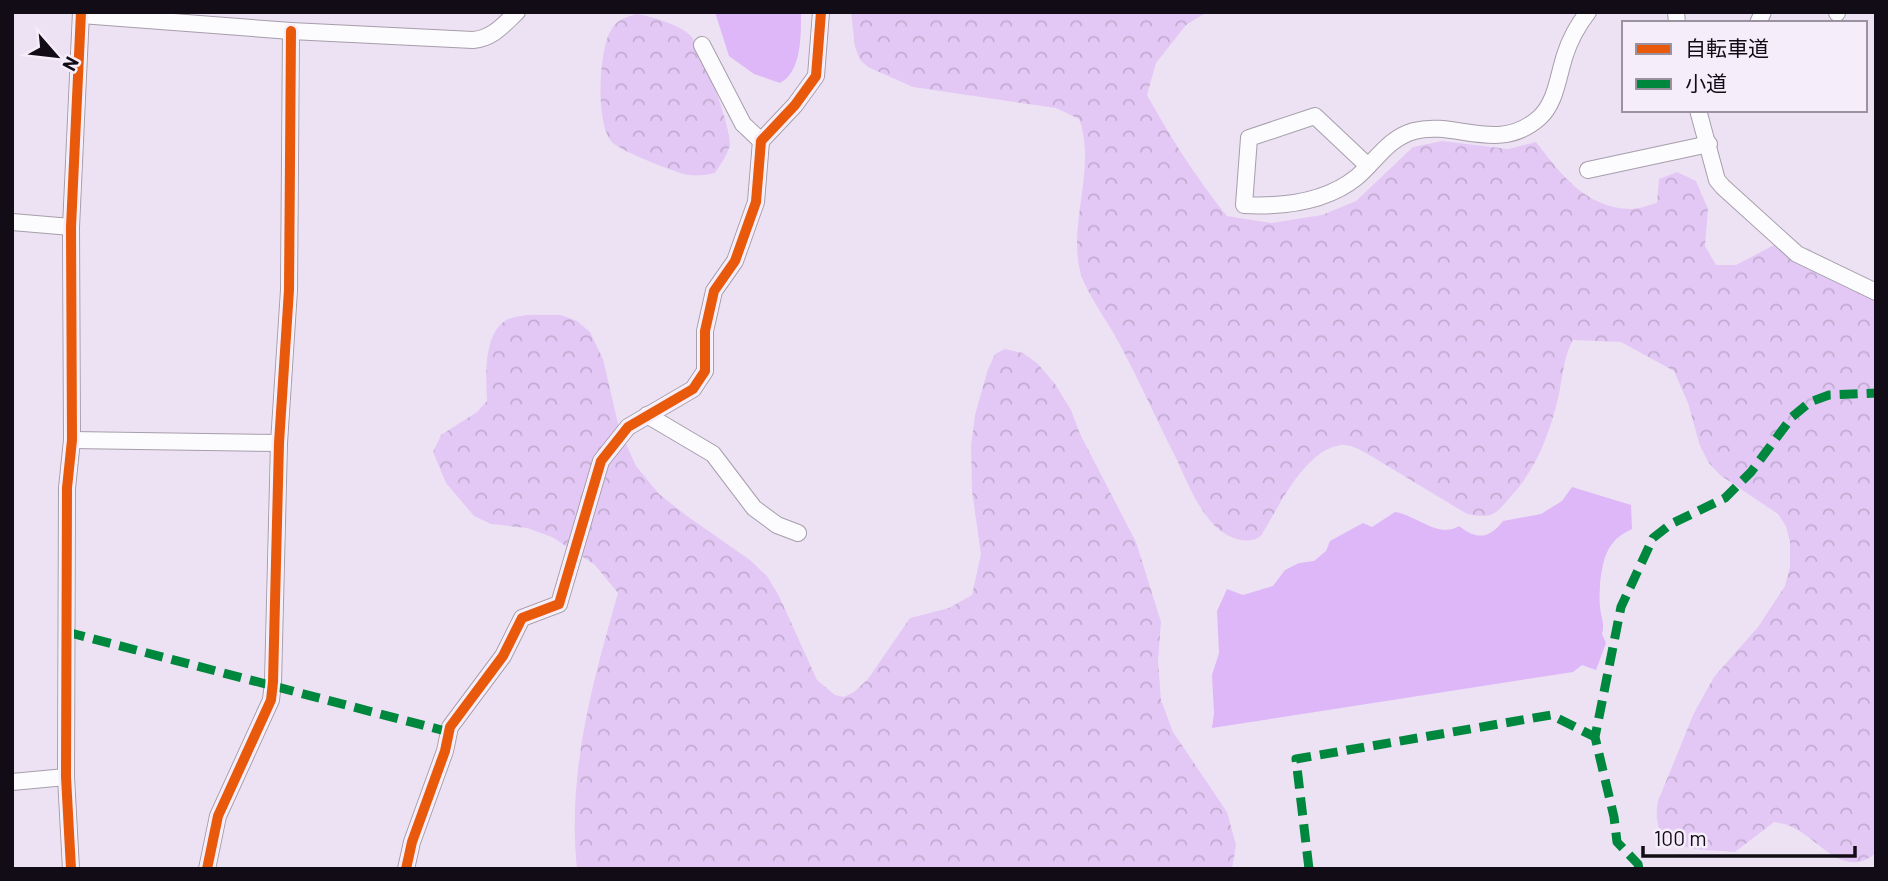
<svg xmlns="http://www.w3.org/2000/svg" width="1888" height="881" font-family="Barlow,'Noto Sans JP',sans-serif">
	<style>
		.forest { fill: url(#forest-crowns) }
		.water { fill: #ddb7f7 }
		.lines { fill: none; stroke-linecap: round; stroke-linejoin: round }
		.minor-casing { stroke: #a69eab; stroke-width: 18 }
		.minor { stroke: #fcfbfd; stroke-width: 16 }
		.quiet { stroke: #00873e; stroke-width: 9; stroke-dasharray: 18 9; stroke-linecap: butt }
		.cycleway-casing { stroke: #f5edfa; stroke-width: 15 }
		.cycleway { stroke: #e8590c; stroke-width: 10 }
	</style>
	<defs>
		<pattern id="forest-crowns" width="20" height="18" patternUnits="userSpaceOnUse" patternTransform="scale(1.75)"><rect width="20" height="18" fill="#e3c8f5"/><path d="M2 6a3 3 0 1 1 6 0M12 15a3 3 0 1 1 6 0" fill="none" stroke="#c2abd1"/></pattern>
	</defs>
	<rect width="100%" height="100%" fill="#ede2f4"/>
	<g class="forest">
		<path d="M851,12H1207L1186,25L1156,63L1147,95C1171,138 1196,178 1227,216L1271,223L1322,215L1356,201L1413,147L1442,141L1508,149L1536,142C1561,174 1585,208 1631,209C1639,209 1649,205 1657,203L1659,179L1677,172L1696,181L1708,209L1705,246L1716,265H1736L1778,243L1810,249L1827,270L1876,293V853C1843,881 1819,838 1790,826C1786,824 1779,823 1774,822L1735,852C1698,849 1648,853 1658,801L1694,713L1714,677L1758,627L1785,586L1790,567V542L1786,526L1778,514L1720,475L1709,463L1700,446L1688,403L1674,371L1621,342L1573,340C1563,358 1563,378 1558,398C1550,433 1536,469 1512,495C1495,515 1493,519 1467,514L1366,453C1358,449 1349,444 1340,445C1304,451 1278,508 1261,536C1246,547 1225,536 1214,525C1197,507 1187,482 1177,460C1157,421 1139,380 1118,341C1109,324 1084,289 1080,271C1068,221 1097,168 1079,119L1056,108L913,87L868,67L860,60L855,47Z"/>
		<path d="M636,14C651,16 681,25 691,36C702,49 731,127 730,144C728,154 721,164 715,173C706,175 698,176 688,175C674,172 623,152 613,143C595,126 599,52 610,32C616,20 624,18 636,14Z"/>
		<path d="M527,315H561L577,321L590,332L603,359L619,428L636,466L659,494L687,516L750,560L767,576L779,596L817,680L835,695L844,697L854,692L868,679L910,618L949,608L972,595L981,554L972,491L971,446L975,415L987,372L995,354L1005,349L1023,353L1038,364L1055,384L1071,410L1080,434L1136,542L1161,622L1158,661L1161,700L1173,732L1227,812L1236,845L1232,869H577C567,773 592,684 618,593L595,565L552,537L527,528L491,524L474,516L446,483L433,452L441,435L477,412L487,401C486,379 483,335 505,321C511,317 520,316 527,315Z"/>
	</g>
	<g class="water">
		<path d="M715,12H801C801,34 802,72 780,83L754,74L729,56Z"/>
		<path d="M1572,487L1631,505L1632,529C1607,540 1603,558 1600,584C1600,591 1599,600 1600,607C1601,618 1605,623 1602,634L1606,643L1596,670L1582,665L1573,672L1212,728L1214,713L1212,675L1219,653L1217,611L1227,589L1243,595L1273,586L1285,570L1299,563L1314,561L1326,551L1330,541L1363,523L1372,527L1395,512C1416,515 1439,539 1459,526C1477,540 1489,539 1503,521L1541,514L1562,501Z"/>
	</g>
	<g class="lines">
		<defs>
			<g id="minor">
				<path d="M1676,12L1677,23"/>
				<path d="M1837,12V13"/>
				<path d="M81,15L291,31L473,40C493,38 502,26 517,12"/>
				<path d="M1758,23L1763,12"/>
				<path d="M702,45L743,124L761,141"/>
				<path d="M1698,110L1717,180L1723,187L1797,254L1876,292"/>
				<path d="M1368,166L1315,116L1249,138L1244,205C1282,207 1326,202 1357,177C1377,160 1387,139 1414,131C1456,120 1498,154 1539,118C1556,103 1558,76 1565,55C1570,39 1578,25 1588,12"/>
				<path d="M1588,170L1709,144"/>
				<path d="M12,222L71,227"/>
				<path d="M647,415L713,454L754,508L777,525L798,533"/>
				<path d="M72,440L279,443"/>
				<path d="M12,782L66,777"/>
				<path d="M71,869L66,777L67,488L72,440L71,227L81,12"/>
				<path d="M207,869L218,816L271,700L273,682L279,443L289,290L291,31"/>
				<path d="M406,869L412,842L445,751L450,727L503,656L522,618L559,604L601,461L628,427L693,389L705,371V331L714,291L735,261L756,202L761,141L795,105L816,76L821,12"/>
			</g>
		</defs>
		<use href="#minor" class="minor-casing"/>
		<use href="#minor" class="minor"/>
		<g class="quiet">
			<path d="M67,632L449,732"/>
			<path d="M1309,869L1296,759L1551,715L1595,737"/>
			<path d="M1639,869L1638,864L1617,842L1614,817L1595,737L1621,607L1653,538L1671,524L1725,498L1751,472L1792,417L1810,402L1829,395L1876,393"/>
		</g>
		<defs>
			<g id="cycleway">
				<path d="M71,869L66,777L67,488L72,440L71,227L81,12"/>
				<path d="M207,869L218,816L271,700L273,682L279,443L289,290L291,31"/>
				<path d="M406,869L412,842L445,751L450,727L503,656L522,618L559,604L601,461L628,427L693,389L705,371V331L714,291L735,261L756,202L761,141L795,105L816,76L821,12"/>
			</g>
		</defs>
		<use href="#cycleway" class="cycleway-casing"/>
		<use href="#cycleway" class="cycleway"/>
	</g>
	<rect width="1888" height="881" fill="none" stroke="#120c16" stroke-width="28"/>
	<rect x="1622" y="21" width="245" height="91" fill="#f5edfa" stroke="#9a939f" stroke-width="2"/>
	<rect x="1636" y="44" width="35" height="10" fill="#e8590c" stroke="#9a939f" stroke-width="2"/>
	<text x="1685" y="56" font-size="21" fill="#120c16">自転車道</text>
	<rect x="1636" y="79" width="35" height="10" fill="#00873e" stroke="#9a939f" stroke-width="2"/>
	<text x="1685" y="91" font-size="21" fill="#120c16">小道</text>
	<g transform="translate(56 56) rotate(118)" stroke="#f5edfa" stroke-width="5" paint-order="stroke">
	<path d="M0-5L12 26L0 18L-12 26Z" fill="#120c16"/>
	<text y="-10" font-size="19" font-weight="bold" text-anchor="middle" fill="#120c16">N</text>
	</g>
	<path d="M1643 846v10h212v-10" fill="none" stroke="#120c16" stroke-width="3.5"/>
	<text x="1654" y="846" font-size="21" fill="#120c16" stroke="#f5edfa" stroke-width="5" paint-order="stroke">100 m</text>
</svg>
